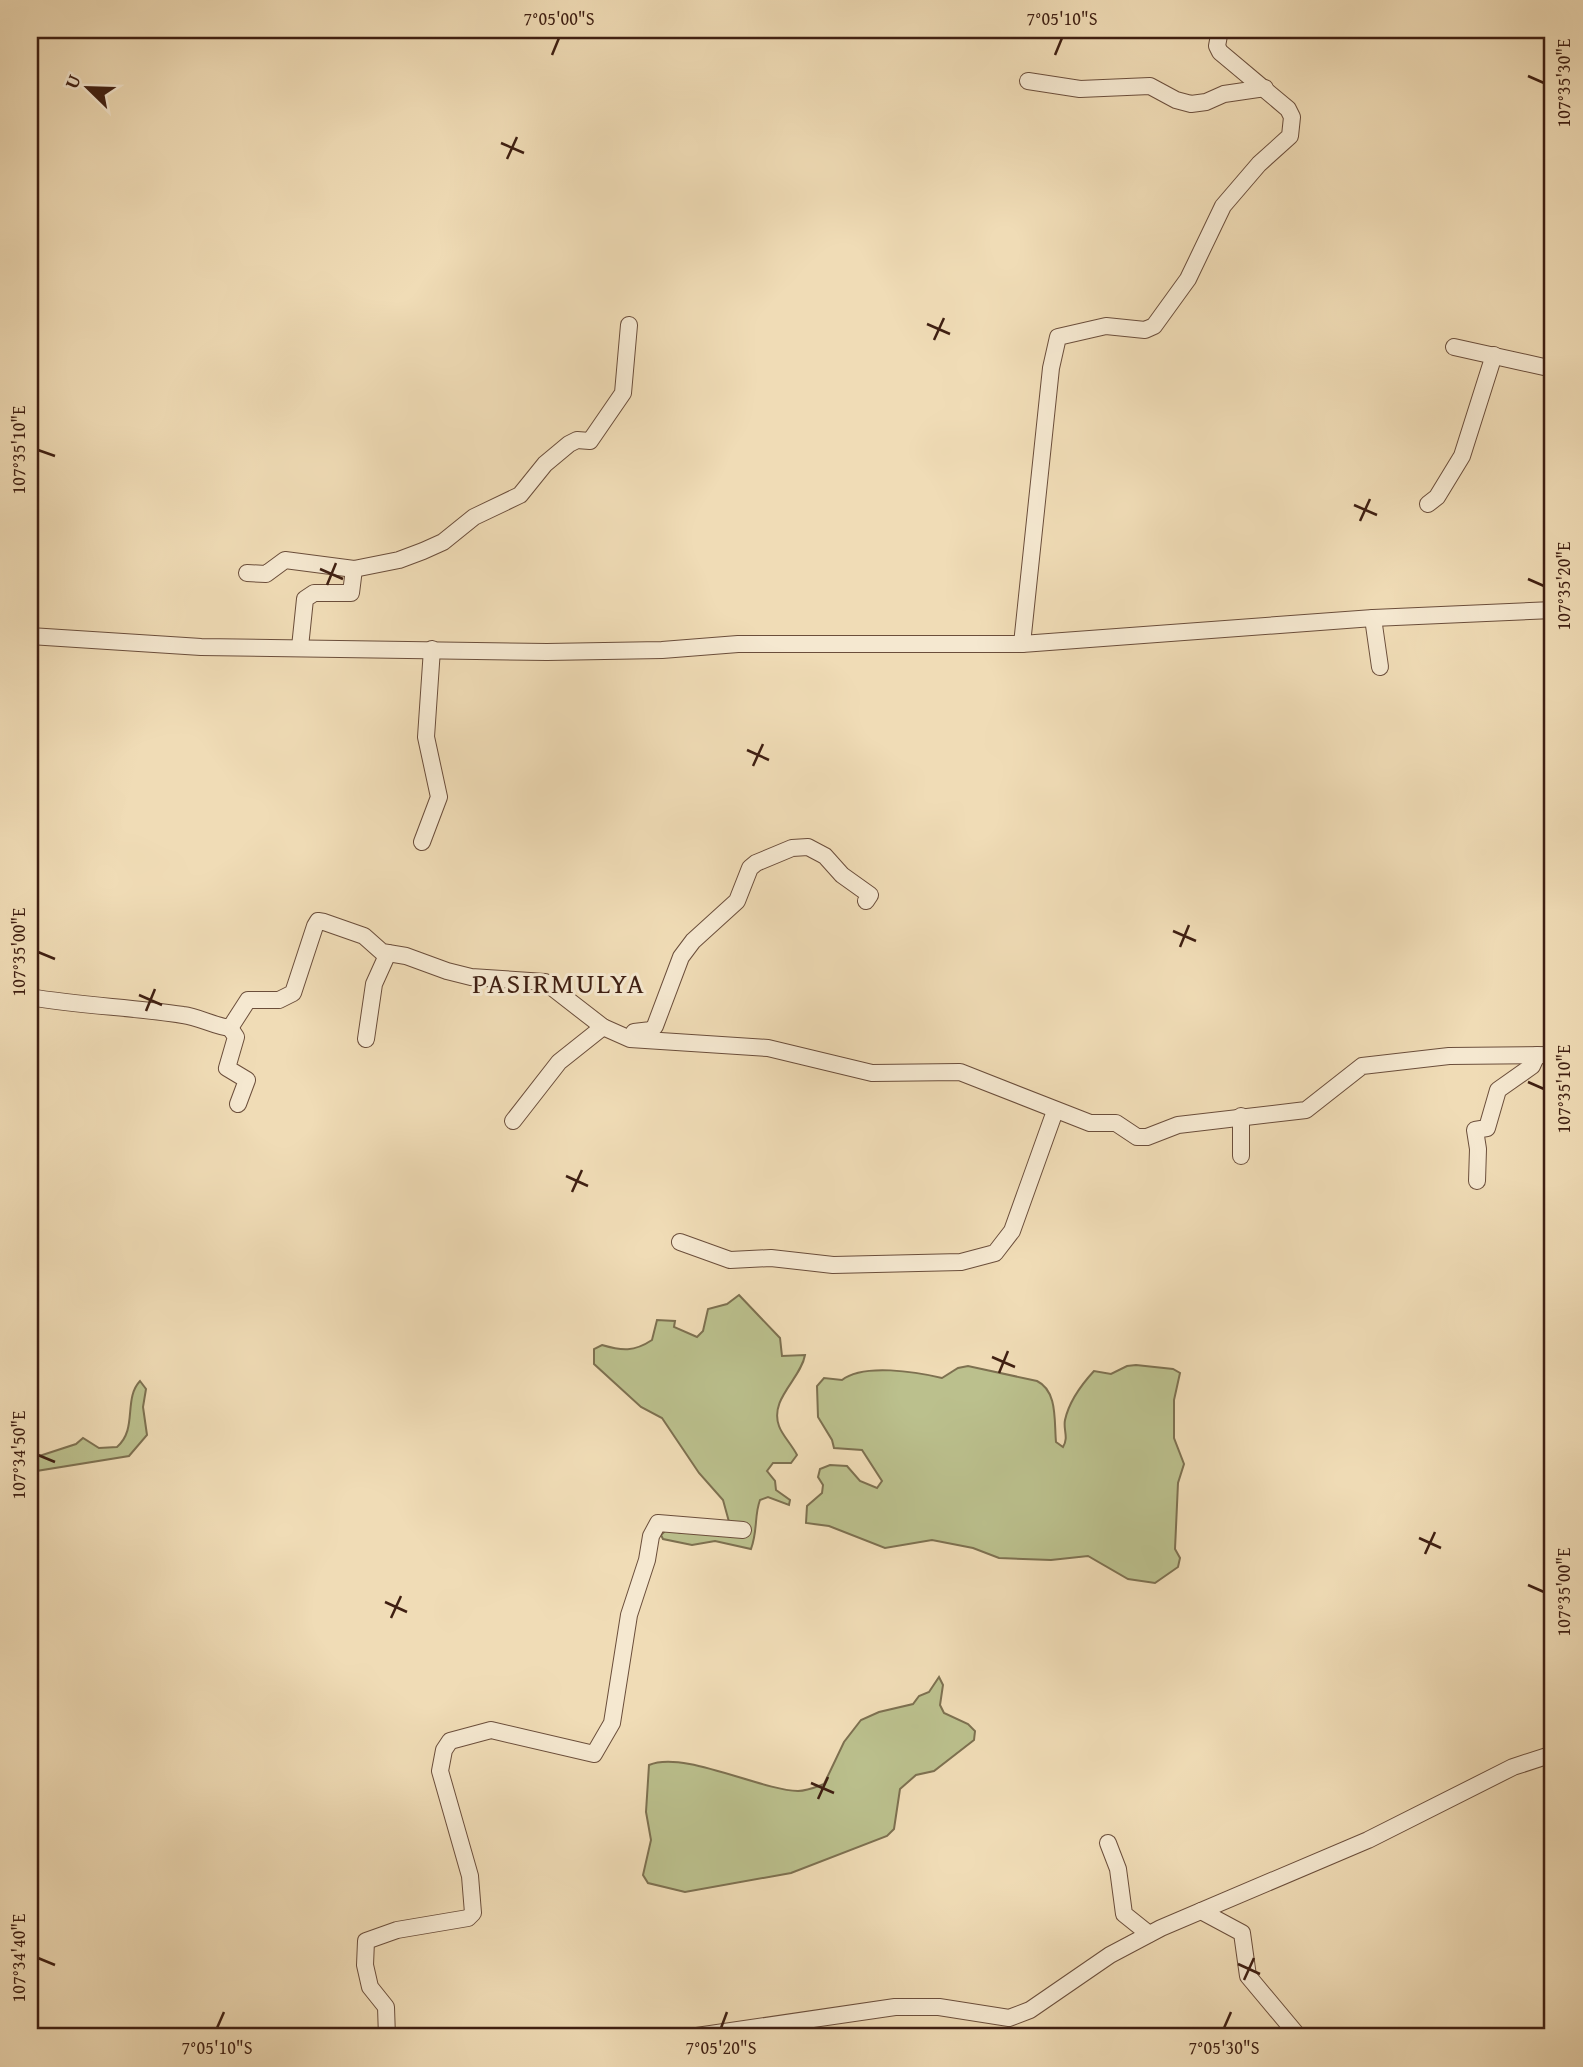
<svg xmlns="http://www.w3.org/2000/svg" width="1583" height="2067" font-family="'Gentium Book Plus',serif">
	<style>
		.green { fill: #bbc08d; stroke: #7d7050; stroke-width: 2 }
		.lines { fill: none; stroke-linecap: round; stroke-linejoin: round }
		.minor-casing { stroke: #6b4e3b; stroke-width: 18 }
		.minor { stroke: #f5e8d0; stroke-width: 16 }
		.ticks { fill: none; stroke: #3f1f12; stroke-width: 2.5 }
		.labels { text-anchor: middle; stroke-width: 6; stroke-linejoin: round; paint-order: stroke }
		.quarter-label { font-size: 28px; letter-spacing: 2px; fill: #3f1f12; stroke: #f5e8d0 }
		.neatline { fill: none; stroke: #3f1f12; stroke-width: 2.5 }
		.ticks-label { font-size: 18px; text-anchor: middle; fill: #3f1f12 }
	</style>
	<rect width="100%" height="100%" fill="#f0dcb6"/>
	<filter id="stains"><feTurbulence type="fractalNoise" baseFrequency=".00286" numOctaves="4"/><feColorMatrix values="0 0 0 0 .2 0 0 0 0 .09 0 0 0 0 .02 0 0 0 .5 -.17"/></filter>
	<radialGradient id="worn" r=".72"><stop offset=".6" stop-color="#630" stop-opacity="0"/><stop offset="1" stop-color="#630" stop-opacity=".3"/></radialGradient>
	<g class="green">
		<path d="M739,1295L780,1338L782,1356L805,1355C801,1379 769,1399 779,1426C782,1435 792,1445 797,1455L791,1463H773L767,1471L775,1481L776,1490L790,1500L789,1505L768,1497L760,1500C754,1516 758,1530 751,1549L715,1541L692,1545L663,1539L661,1535L667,1529L681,1533H728L731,1529L723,1500L699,1473L662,1418L641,1407L594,1364V1349L602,1345C622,1351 634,1352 652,1340L657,1320L675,1321L674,1327L697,1337L703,1331L708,1309L727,1304Z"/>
		<path d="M1136,1365L1173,1369L1180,1373L1174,1400V1438L1184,1464L1178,1483L1175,1549L1180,1558L1178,1567L1155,1583L1128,1579L1088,1556L1051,1560L999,1558L973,1548L932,1540L885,1548L829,1526L806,1523L807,1506L822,1493L823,1485L818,1477L820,1469L830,1465L847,1466L860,1481L877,1488L882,1481L862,1450L834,1448L832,1440L818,1417L817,1386L824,1378L842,1380C863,1363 917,1372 942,1378L958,1368L968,1366L1037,1381C1058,1391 1054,1422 1056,1442L1063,1447C1069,1437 1063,1430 1065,1420C1069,1402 1082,1384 1094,1371L1111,1374L1127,1366Z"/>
		<path d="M140,1381L146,1389L143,1407L147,1435L129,1456L30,1472V1459L76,1444L83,1438L99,1448L117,1447C138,1429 123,1399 140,1381Z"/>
		<path d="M939,1677L943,1685L940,1705L944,1713L968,1724L975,1731L974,1740L934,1771L916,1775L900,1789L894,1829L887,1836L791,1873L685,1892L648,1883L643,1875L651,1840L646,1812L649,1765C683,1750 760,1790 798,1791C807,1791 816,1787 824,1784L844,1742L861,1720L879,1712L913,1704L919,1696L929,1692Z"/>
	</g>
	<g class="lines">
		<defs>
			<g id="minor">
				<path d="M1028,81L1080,89L1150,86L1176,100L1191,104L1206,102L1224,94L1265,88"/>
				<path d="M1454,347L1553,369"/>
				<path d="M1428,504L1437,497L1462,456L1494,355"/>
				<path d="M247,573L266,574L285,560L354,569L399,560L423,551L443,542L474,517L520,495L545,464L569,444L577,440L590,441L623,393L629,325"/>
				<path d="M1373,618L1380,667"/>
				<path d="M30,636L201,647L547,652L662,650L738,644H1022L1373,618L1553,610"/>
				<path d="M1022,644L1051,368L1058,337L1106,326L1145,330L1154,326L1188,279L1223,206L1259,164L1290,136L1292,117L1288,109L1220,52L1217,46L1220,30"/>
				<path d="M300,647L305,599L314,593H351L354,569"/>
				<path d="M422,842L439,797L426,737L432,649"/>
				<path d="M30,997C81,1006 131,1007 183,1015C199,1017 214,1026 230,1028L248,1000H279L293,993L315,926L318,921L324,922L364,936L382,952L406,956L447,971L471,977L545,982L603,1027L630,1039L768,1048L872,1073L960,1072L1090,1123H1116L1137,1137H1147L1178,1125L1306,1110L1362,1066L1449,1056L1553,1055"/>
				<path d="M230,1028L236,1037L227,1068L247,1080L238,1104"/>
				<path d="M634,1032L651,1030L655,1026L681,957L693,941L737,901L750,868L756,863L792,848L808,847L825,856L842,875L870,895L866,901"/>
				<path d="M366,1039L374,984L388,953"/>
				<path d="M513,1121L559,1062L603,1027"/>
				<path d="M1241,1156V1116"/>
				<path d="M1477,1181L1478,1149L1475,1130L1487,1128L1498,1090L1532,1066L1537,1055"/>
				<path d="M680,1242L730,1260L771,1258L833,1265L961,1262L995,1253L1012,1231L1055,1111"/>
				<path d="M1108,1843L1118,1869L1124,1914L1149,1934"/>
				<path d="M1201,1911L1242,1933L1248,1976L1299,2037"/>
				<path d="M387,2037L386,2007L370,1987L365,1965L366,1941L397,1930L468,1918L473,1913L470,1876L440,1771L444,1750L450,1741L491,1730L594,1754L612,1723L629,1615L647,1560L651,1536L658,1523L743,1530"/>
				<path d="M690,2037L895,2007H939L1009,2018L1030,2010L1110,1955L1161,1928L1368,1840L1513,1767L1553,1754"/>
			</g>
		</defs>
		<use href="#minor" class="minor-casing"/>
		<use href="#minor" class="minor"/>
	</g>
	<path class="ticks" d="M552,55L559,38M1055,55L1062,38M1528,76L1544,83M501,143L524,153M507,159L517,137M927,324L950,334M934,340L944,318M38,450L55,456M1354,505L1377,515M1360,521L1370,499M320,569L343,579M1528,579L1544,586M327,585L336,563M747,750L769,760M753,766L763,744M1173,931L1196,941M1180,947L1189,925M38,952L55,959M139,995L162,1005M146,1011L155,989M1528,1082L1544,1089M566,1176L588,1186M572,1192L582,1170M992,1357L1015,1367M999,1373L1008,1351M38,1455L55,1462M1419,1538L1441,1548M1425,1554L1435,1532M1528,1585L1544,1592M385,1602L407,1612M391,1618L401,1596M811,1783L834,1793M818,1799L828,1777M38,1958L55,1965M1238,1964L1260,1974M1244,1980L1254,1958M217,2028L224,2012M721,2028L727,2012M1224,2028L1231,2012"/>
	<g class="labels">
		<g class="quarter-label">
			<text x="559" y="993">PASIRMULYA</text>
		</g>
	</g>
	<rect width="1583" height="2067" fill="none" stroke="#f0dcb6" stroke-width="77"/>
	<g transform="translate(88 88) rotate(293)" stroke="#f5e8d0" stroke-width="5" paint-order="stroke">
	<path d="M0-5L12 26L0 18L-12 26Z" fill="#3f1f12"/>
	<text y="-10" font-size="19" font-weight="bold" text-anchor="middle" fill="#3f1f12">U</text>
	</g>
	<rect x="38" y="38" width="1506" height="1990" class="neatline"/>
	<g class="ticks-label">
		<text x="559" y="25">7°05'00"S</text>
		<text x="1062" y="25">7°05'10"S</text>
		<text transform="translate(1564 83) rotate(-90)" y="6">107°35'30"E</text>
		<text transform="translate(19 450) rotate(-90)" y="6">107°35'10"E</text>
		<text transform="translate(1564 586) rotate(-90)" y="6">107°35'20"E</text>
		<text transform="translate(19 952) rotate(-90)" y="6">107°35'00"E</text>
		<text transform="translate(1564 1089) rotate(-90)" y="6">107°35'10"E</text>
		<text transform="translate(19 1455) rotate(-90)" y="6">107°34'50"E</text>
		<text transform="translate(1564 1592) rotate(-90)" y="6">107°35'00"E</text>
		<text transform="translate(19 1958) rotate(-90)" y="6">107°34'40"E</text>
		<text x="217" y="2054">7°05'10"S</text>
		<text x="721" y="2054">7°05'20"S</text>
		<text x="1224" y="2054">7°05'30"S</text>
	</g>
	<rect width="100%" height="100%" filter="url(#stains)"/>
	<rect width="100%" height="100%" fill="url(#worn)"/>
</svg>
